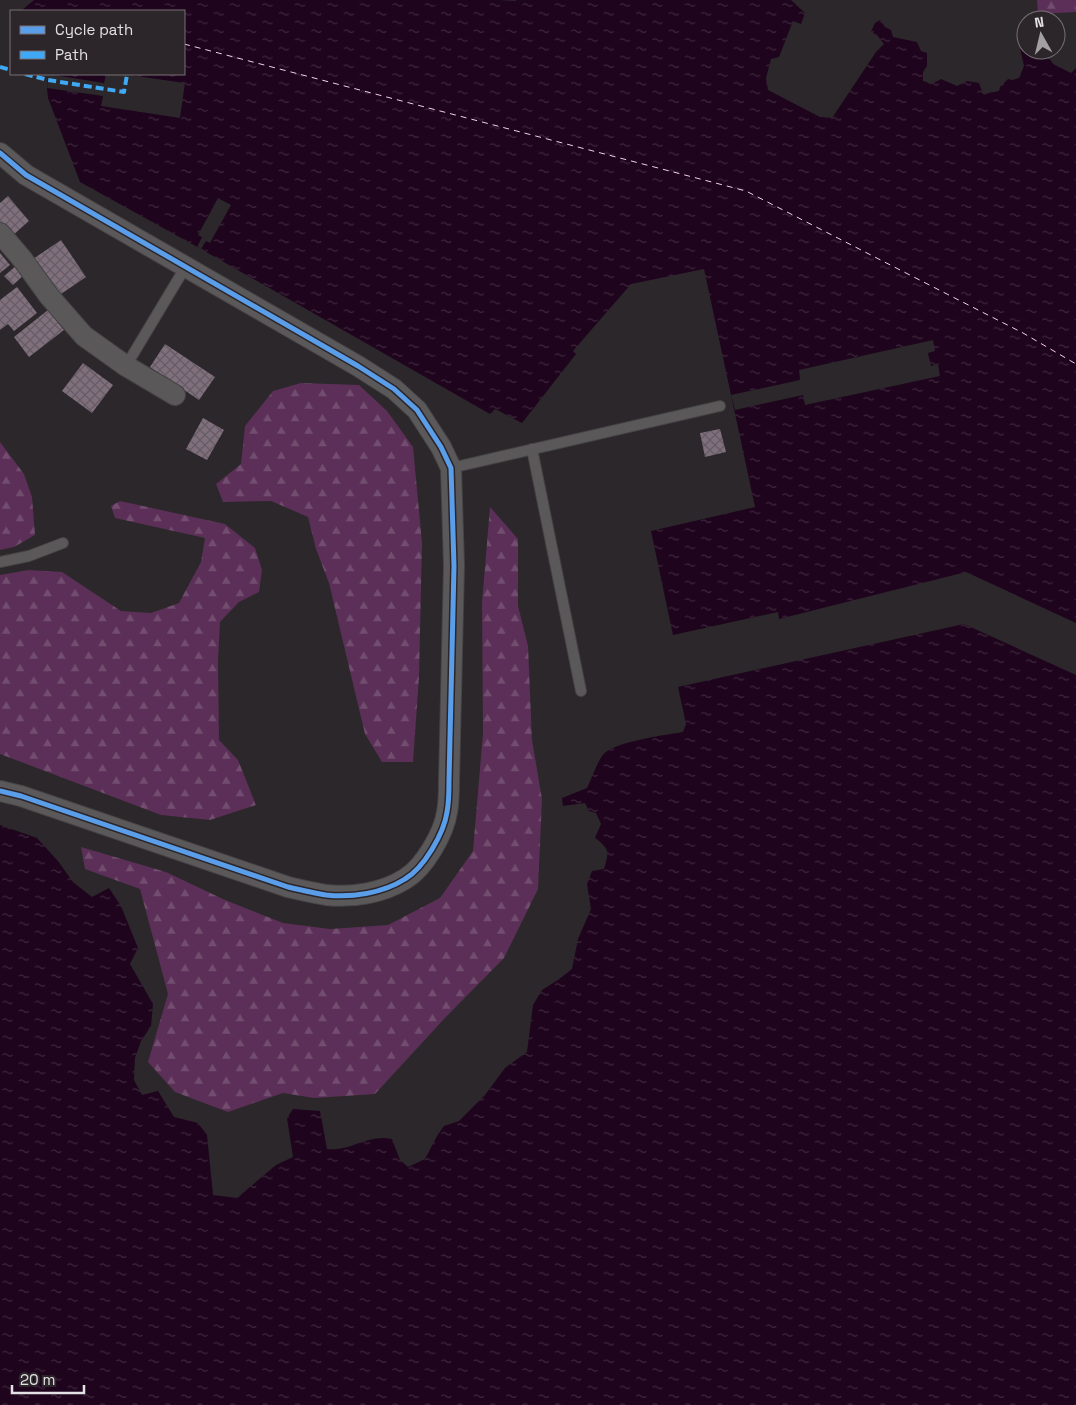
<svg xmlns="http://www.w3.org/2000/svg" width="1076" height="1405" font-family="'Space Grotesk',sans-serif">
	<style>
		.forest { fill: url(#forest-firs) }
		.water { fill: url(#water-ripples) }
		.pier { fill: #2b272a }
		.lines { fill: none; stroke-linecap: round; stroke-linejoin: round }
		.ferry { stroke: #f6cef0; stroke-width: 1; stroke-dasharray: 6 5; stroke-linecap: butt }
		.building { fill: url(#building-cross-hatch) }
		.lane-casing { stroke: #454345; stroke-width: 12 }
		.street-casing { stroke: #454345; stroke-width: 22 }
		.lane { stroke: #5b585a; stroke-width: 10 }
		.street { stroke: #5b585a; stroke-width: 20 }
		.quiet { stroke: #3fa9f5; stroke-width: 4; stroke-dasharray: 8 4; stroke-linecap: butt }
		.cycleway-casing { stroke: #2c262b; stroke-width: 8 }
		.cycleway { stroke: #5a9eea; stroke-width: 5 }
	</style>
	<defs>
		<pattern id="forest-firs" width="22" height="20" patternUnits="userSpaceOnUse" patternTransform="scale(1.25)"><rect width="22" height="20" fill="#5b2f57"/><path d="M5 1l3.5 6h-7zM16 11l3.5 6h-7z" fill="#724d6f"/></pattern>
		<pattern id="water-ripples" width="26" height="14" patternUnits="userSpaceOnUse" patternTransform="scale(1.25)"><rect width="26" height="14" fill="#1e041d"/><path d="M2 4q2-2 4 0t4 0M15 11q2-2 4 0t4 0" fill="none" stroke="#3f283e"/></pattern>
		<pattern id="building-cross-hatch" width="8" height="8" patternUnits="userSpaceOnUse" patternTransform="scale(1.25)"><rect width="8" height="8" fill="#80707e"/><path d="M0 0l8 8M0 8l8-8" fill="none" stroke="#655c64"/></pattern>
	</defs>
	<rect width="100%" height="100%" fill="#2b272a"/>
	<g class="forest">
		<path d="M1037,0H1076V12L1038,14Z"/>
		<path d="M301,383L359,385L387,411L413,447L422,543L419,677L413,762H382L365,734L329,583L316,549L308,517L271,501L223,502L216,484L241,464L245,426L273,391Z"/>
		<path d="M0,442L24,474L32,497L35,535L14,547L0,550Z"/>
		<path d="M120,501L225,524L255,548L262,570L259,592L239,602L220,622L218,660L219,740L238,760L256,805L210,820L161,815L0,754V575L29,570L62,572L121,611L151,613L179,603L201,562L205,538L115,518L111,506Z"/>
		<path d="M490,507L518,539V606L528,646L532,740L542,799L538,889L504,958L444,1019L375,1094L314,1098L283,1093L228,1112L175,1092L148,1062L168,994L140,889L85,869L81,847L166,872L225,900L283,923L330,929L388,925L440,898L473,851L483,733L482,603Z"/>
	</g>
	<g class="water">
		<path d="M34,0H501L515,1L516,0H791L805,13L801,24L793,21L779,57L771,59L766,78L768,90L820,117L832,118L876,52L884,44L877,35L871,32L875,23L880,20L885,27L891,30L893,37L917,42L921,51L927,53V66L923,72V81L932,84L941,79L957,86L967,81L979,83L983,94L999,91L1000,87L1008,79L1012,80L1019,78L1024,66L1020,48L1026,45V50H1044L1053,64L1071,73L1076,68V623L966,572L779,619L778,612L673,635L651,531L755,507L704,269L631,284L573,351L576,354L522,423L495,409L490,414L201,249L80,182L48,98L47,88L48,75L47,74H184V11H21Z"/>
		<path d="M964,624L1076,675V1405H0V825L37,838L58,861L73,882L92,897L109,888L121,906L138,948L130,964L153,1004L151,1026L141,1041L135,1058L134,1080L142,1095L158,1091L174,1117L198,1123L207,1135L213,1195L237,1198L276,1165L293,1157L287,1118L293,1109L320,1111L327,1149C351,1152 367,1134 392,1139L400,1160L408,1167L425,1159L437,1136L444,1126L459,1121L485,1095L505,1068L527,1052L533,1005L542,990L558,980L572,969L578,939L591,909L587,884L592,871L604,869C609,852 610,849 595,838L601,824L596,813L589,811L585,803L563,806L562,798L587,788C592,778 596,765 602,756C611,742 665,735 683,732L686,724L678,687Z"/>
	</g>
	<g class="pier">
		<path d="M48,74L104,83L106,74H122L185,83L180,118L101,106L103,96L47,88Z"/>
		<path d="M218,198L231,205L210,243L206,241L201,249L197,247L202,237L198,235Z"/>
		<path d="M933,340L935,351L928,353L931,366L938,364L940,376L805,405L803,395L735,410L731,395L800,380L799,370Z"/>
	</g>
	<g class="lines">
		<g class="ferry">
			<path d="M184,44L746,191L1023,333L1076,364"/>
			<path d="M127,75V74"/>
		</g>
	</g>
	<g class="building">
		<path d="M8,196L29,221L12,236L0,222V203Z"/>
		<path d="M61,240L86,277L58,296L33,259Z"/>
		<path d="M0,253L10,265L0,273Z"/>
		<path d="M17,265L25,274L13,285L4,276Z"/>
		<path d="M17,287L37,313L14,331L8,324L0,330V300Z"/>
		<path d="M48,310L64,330L29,357L14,337Z"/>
		<path d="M165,344L215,377L199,400L150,367Z"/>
		<path d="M83,363L113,385L92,413L62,391Z"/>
		<path d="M203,418L224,430L207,460L186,449Z"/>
		<path d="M720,429L726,452L705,457L700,433Z"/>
	</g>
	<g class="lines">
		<defs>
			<g id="lane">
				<path d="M126,366L186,266"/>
				<path d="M532,449L581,691"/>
				<path d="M451,468L720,406"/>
				<path d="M0,562L29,556L63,543"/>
			</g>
			<g id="street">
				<path d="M0,153L26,175L358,366L394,389L417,410L441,447L451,468L454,566L449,781C449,791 449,802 447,812C444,833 424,868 405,879C383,893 352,898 326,895C314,893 301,890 288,887L21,796L0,791"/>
				<path d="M0,233L23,260L49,296L84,336L126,366L175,395"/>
			</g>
		</defs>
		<use href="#lane" class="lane-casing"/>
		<use href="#street" class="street-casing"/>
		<use href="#lane" class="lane"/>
		<use href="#street" class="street"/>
		<g class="quiet">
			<path d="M0,67L11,70"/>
			<path d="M25,74L48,80L124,92L127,75"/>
		</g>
		<defs>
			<path id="cycleway" d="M0,153L26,175L358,366L394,389L417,410L441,447L451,468L454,566L449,781C449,791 449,802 447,812C444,833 424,868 405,879C383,893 352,898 326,895C314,893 301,890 288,887L21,796L0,791"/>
		</defs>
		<use href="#cycleway" class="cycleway-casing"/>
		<use href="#cycleway" class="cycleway"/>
	</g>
	<rect x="10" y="10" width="175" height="65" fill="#2c262b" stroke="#767175"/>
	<rect x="20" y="26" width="25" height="8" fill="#5a9eea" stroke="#767175"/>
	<text x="55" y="35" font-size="15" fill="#e4e1e4">Cycle path</text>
	<rect x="20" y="51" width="25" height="8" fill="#3fa9f5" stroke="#767175"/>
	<text x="55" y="60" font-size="15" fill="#e4e1e4">Path</text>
	<g transform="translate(1041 35) rotate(352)"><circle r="24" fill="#2c262b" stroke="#767175"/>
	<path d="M0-4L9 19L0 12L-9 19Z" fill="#a3a0a3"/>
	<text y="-8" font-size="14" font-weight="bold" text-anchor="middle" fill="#e4e1e4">N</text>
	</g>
	<path d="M12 1385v8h72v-8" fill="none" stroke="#e4e1e4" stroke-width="2.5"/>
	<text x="20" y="1385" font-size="15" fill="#e4e1e4" stroke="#2c262b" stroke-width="4" paint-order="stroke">20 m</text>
</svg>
